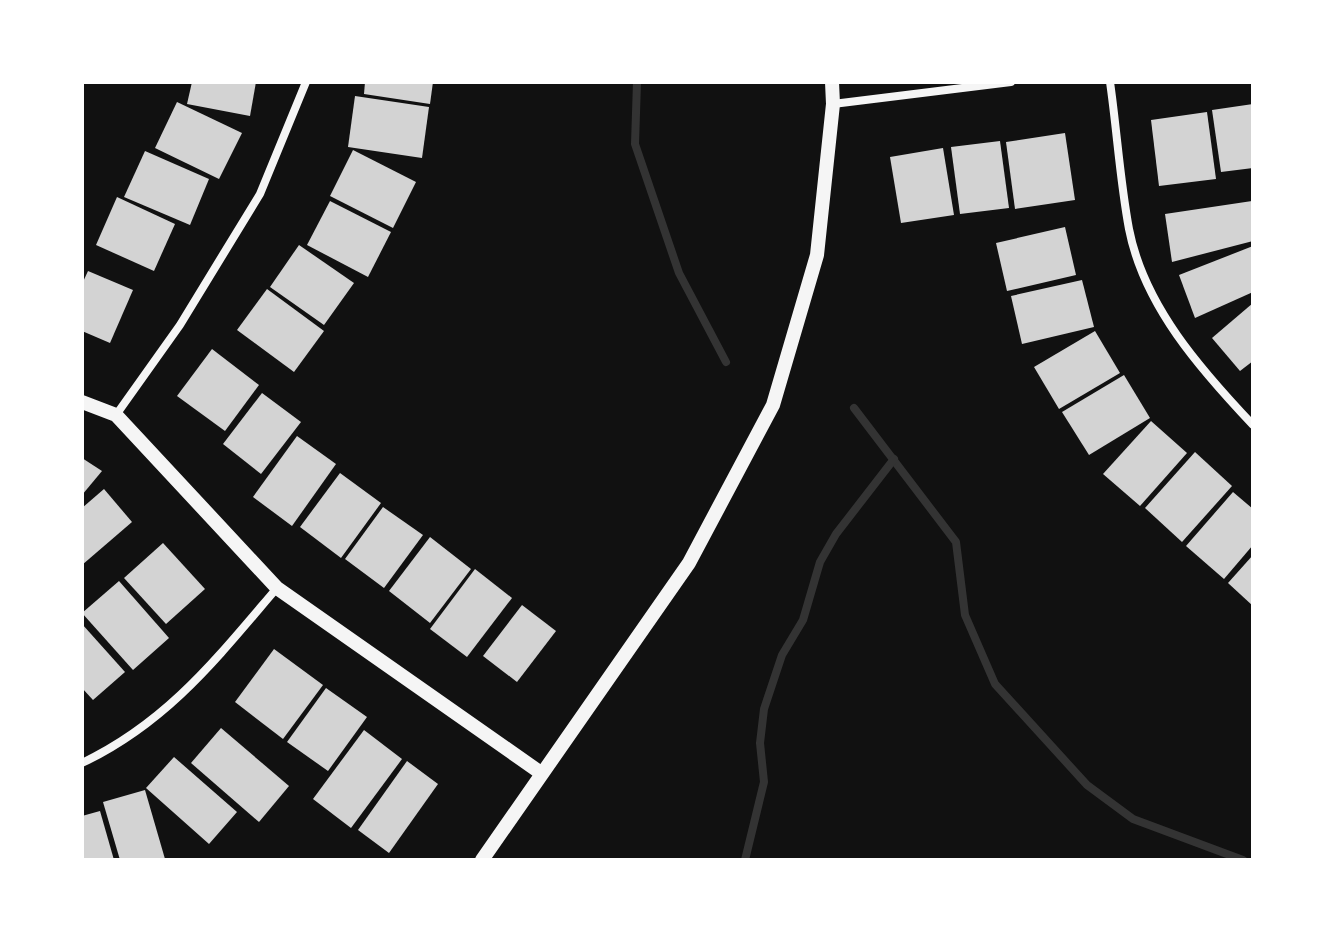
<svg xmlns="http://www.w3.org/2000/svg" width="1335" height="942" font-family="'Exo 2',sans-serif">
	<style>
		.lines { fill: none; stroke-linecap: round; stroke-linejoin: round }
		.stream { stroke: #333; stroke-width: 8 }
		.building { fill: #d3d3d3 }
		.minor { stroke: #f5f5f5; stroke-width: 8 }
		.tertiary { stroke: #f5f5f5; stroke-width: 14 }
	</style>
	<rect width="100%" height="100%" fill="#111"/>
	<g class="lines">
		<g class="stream">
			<path d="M637,82L635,144L679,273L726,362"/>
			<path d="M854,408L956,542L965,615L995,684L1087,785L1133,819L1243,860"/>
			<path d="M745,860L764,782L760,743L764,709L782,655L803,620L820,562L836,534L894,459"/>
		</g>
	</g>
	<g class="building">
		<path d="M192,82H256L250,116L187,104Z"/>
		<path d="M365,82H433L430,104L364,94Z"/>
		<path d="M355,96L429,107L422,158L348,147Z"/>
		<path d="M177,102L242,133L219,179L155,148Z"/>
		<path d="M1253,104V168L1221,172L1212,110Z"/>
		<path d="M1207,112L1216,179L1159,186L1151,120Z"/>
		<path d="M1065,133L1075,200L1015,209L1006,142Z"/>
		<path d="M1000,141L1009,208L960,214L951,147Z"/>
		<path d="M943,148L954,215L901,223L890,157Z"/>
		<path d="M353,150L416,182L393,228L330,196Z"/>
		<path d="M145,151L209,179L190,225L124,197Z"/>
		<path d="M117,197L175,224L154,271L96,245Z"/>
		<path d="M330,201L391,232L368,277L307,245Z"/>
		<path d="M1252,201L1253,241L1172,262L1165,214Z"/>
		<path d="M1065,227L1076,275L1007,291L996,243Z"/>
		<path d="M299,245L354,283L324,325L270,287Z"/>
		<path d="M1253,246V292L1195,318L1179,275Z"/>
		<path d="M88,271L133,290L110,343L82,331V284Z"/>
		<path d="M1082,280L1094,327L1022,344L1011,296Z"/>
		<path d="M267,289L324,331L294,372L237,330Z"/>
		<path d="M1253,303V361L1240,371L1212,338Z"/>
		<path d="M1095,331L1120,373L1059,409L1034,367Z"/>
		<path d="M212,349L259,385L225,431L177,396Z"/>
		<path d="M1124,375L1150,418L1089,455L1062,412Z"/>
		<path d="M262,393L301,422L261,474L223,444Z"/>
		<path d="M1151,421L1187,453L1140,506L1103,474Z"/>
		<path d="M297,436L336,464L292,526L253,497Z"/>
		<path d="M1195,452L1232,486L1182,542L1145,508Z"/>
		<path d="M82,458L102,471L82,495Z"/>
		<path d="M340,473L381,503L341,558L300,527Z"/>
		<path d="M104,489L132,522L82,565V508Z"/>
		<path d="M1233,492L1253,509V545L1224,579L1186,546Z"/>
		<path d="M383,507L423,535L384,588L345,559Z"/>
		<path d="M430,537L471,569L430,623L389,591Z"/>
		<path d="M163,543L205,589L166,624L124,578Z"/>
		<path d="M1253,555V606L1228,583Z"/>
		<path d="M475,569L512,598L467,657L430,629Z"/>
		<path d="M119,581L169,638L133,670L82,613Z"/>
		<path d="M522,605L556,631L517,682L483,656Z"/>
		<path d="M82,624L125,672L93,700L82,688Z"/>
		<path d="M274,649L323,685L283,739L235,702Z"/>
		<path d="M326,688L367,717L328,771L287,742Z"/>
		<path d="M221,728L289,786L259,822L191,763Z"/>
		<path d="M364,730L402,759L351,828L313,799Z"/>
		<path d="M174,757L237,812L209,844L146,788Z"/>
		<path d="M407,761L438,784L389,853L358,830Z"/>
		<path d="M145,790L165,859L120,860L103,802Z"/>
		<path d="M100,811L114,860H82V816Z"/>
	</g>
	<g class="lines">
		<g class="minor">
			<path d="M1110,82C1117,131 1120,181 1129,229C1144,306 1201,370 1253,425"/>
			<path d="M833,104L1011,82"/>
			<path d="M116,415L180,325L260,194L306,82"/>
			<path d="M82,763C168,722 217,658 277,588"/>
		</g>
		<g class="tertiary">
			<path d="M82,402L116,415L277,588L541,773"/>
			<path d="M482,860L689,563L773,405L817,255L833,104L832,82"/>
		</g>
	</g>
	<rect width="1335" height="942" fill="none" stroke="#ffffff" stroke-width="168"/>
</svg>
